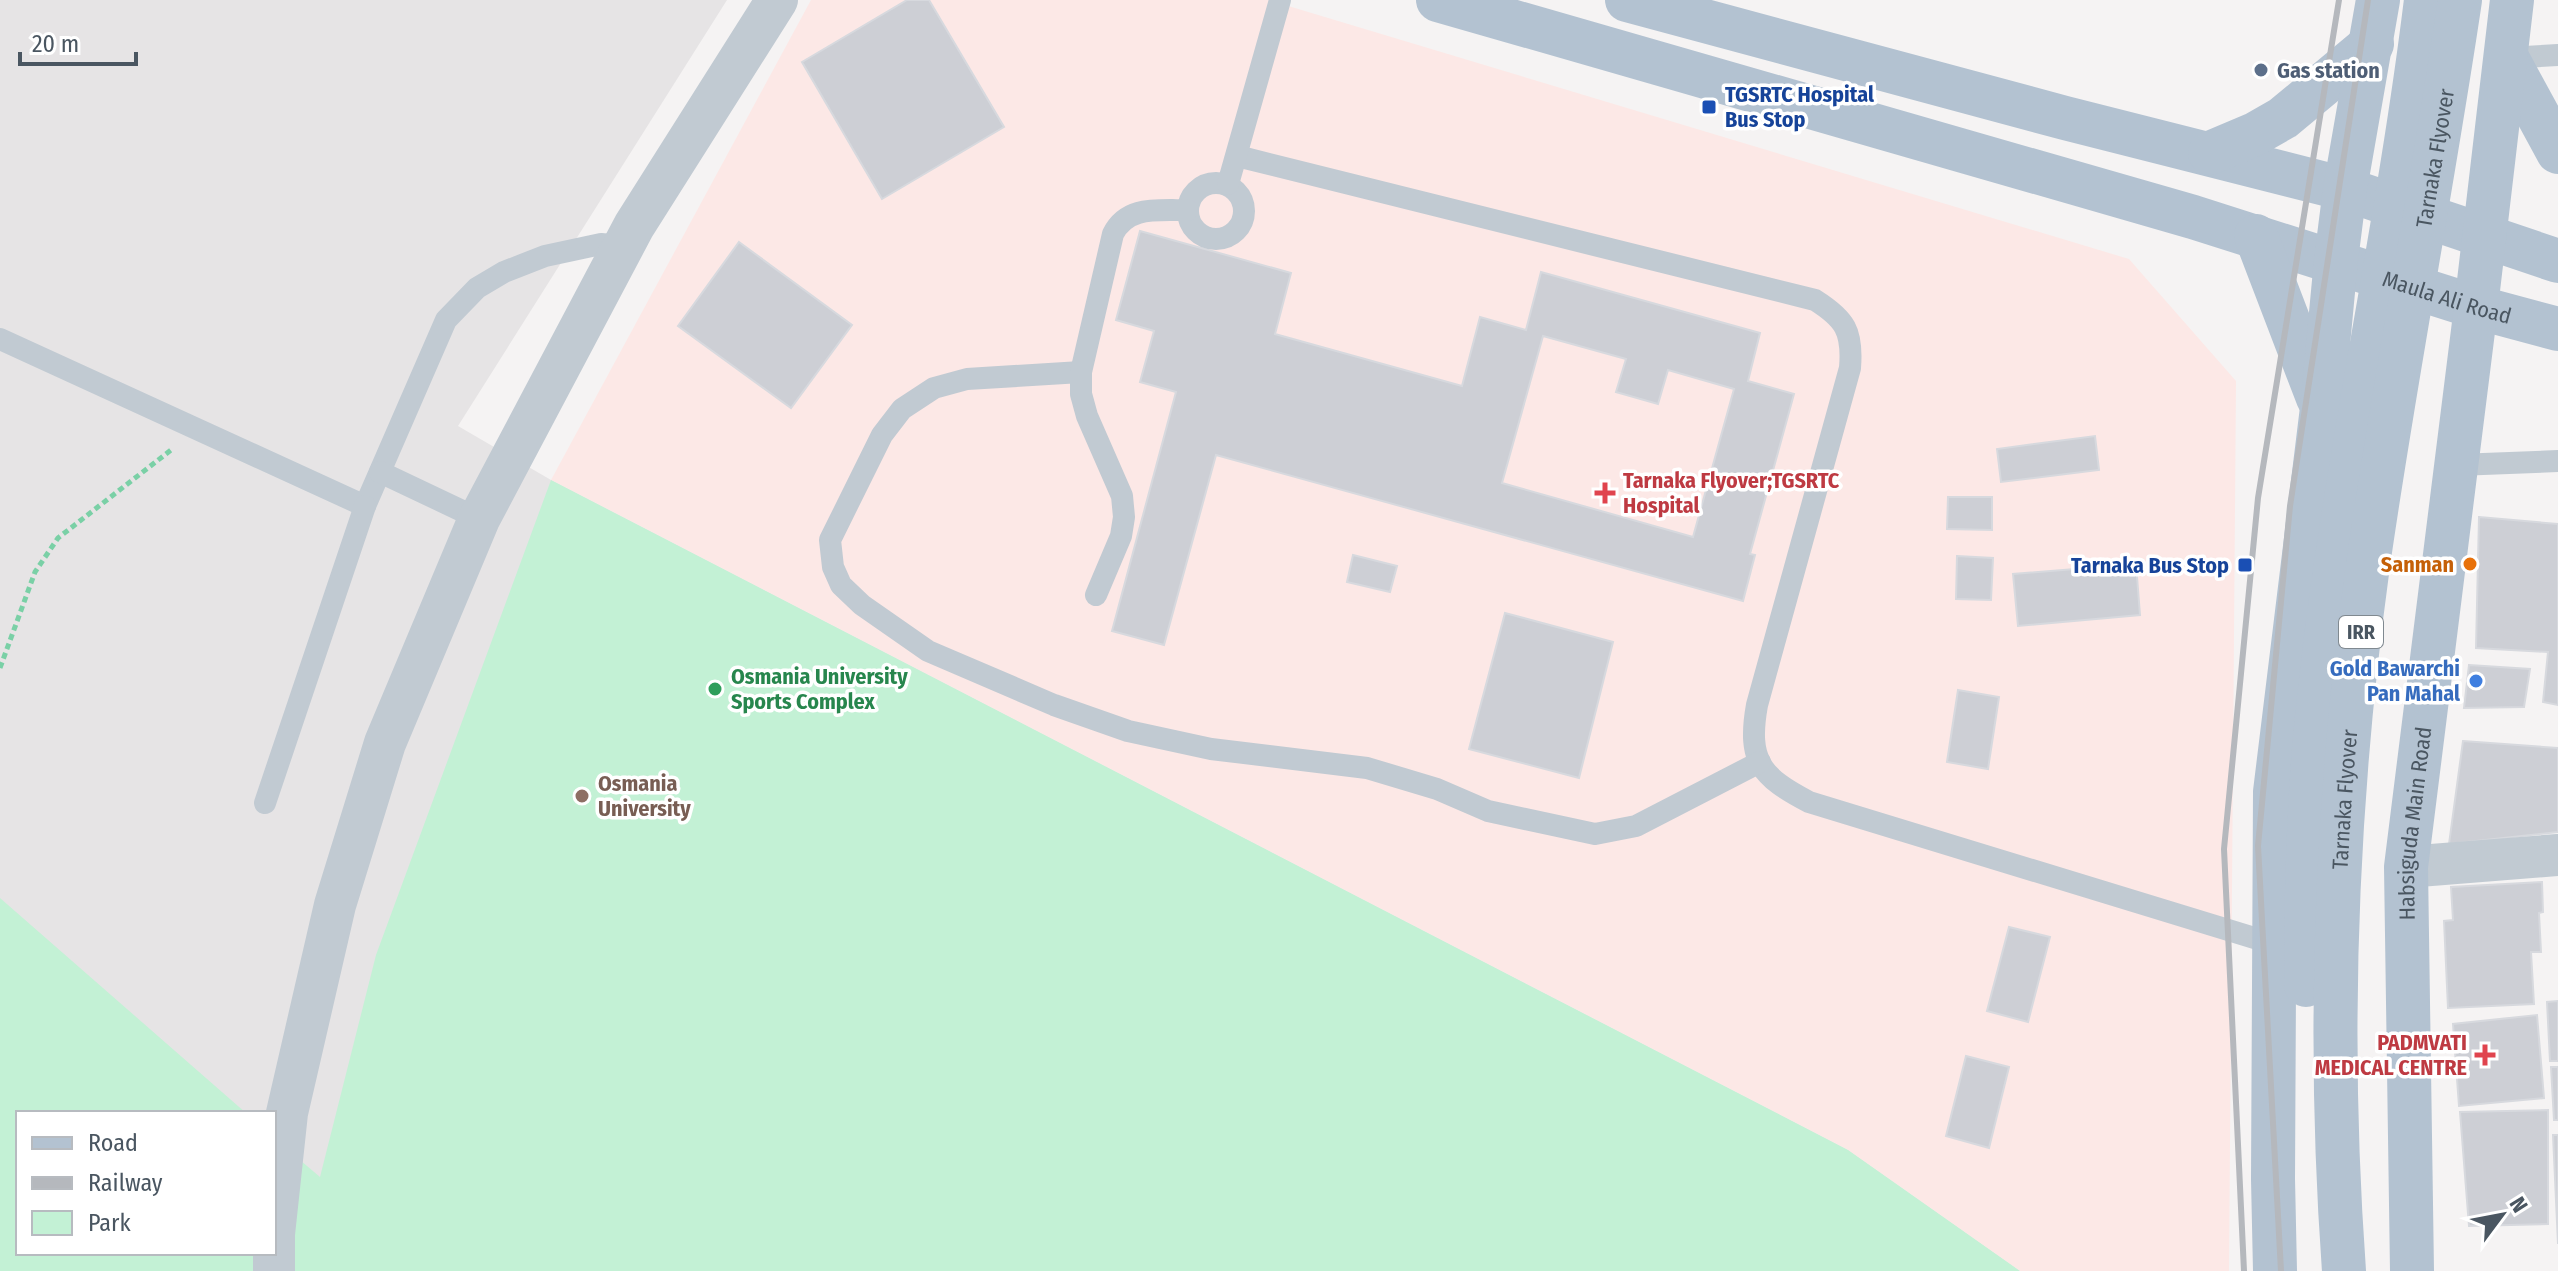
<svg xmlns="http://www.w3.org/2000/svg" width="2558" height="1271" font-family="'Fira Sans Condensed',sans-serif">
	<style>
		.education { fill: #e6e4e5; fill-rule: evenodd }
		.medical { fill: #fce8e6 }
		.green { fill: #c3f1d5 }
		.building { fill: #cdcfd5; stroke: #d7d9de; stroke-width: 2; fill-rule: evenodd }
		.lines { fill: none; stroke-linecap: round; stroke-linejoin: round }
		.path { stroke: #7ad0a6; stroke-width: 5; stroke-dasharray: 6 4; stroke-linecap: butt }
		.lane { stroke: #c1cad2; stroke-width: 22 }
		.street { stroke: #c1cad2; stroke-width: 42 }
		.primary { stroke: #b3c2d1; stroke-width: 44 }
		.rail { stroke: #b5b8bd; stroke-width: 6 }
		.primary-bridge { stroke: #b3c2d1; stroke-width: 44 }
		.service-dot { fill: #5c6f8a; stroke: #fff; stroke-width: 3 }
		.transit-dot { fill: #1a4fb4; stroke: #fff; stroke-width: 3 }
		.health-dot { fill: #e0444e; stroke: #fff; stroke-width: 3 }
		.food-dot { fill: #e8710a; stroke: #fff; stroke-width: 3 }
		.shop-dot { fill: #3f7fe0; stroke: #fff; stroke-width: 3 }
		.leisure-dot { fill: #2e9e5b; stroke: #fff; stroke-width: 3 }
		.education-dot { fill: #8d6e63; stroke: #fff; stroke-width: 3 }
		.labels { text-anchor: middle; stroke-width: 7; stroke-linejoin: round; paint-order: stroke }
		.shield { fill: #fff; stroke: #808990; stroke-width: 2 }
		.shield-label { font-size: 20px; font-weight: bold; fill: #4a5661 }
		.service-label { font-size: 22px; font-weight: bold; fill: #4e5e75; stroke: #fff; text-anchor: start }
		.transit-label { font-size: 22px; font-weight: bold; fill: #164399; stroke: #fff; text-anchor: start }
		.street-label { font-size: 22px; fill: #4a5661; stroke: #fff }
		.health-label { font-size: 22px; font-weight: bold; fill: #be3a42; stroke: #fff; text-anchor: start }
		.food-label { font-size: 22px; font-weight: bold; fill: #c56008; stroke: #fff; text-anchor: end }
		.shop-label { font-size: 22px; font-weight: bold; fill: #366cbe; stroke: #fff; text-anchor: end }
		.leisure-label { font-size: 22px; font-weight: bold; fill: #27864d; stroke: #fff; text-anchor: start }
		.education-label { font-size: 22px; font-weight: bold; fill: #785e54; stroke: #fff; text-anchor: start }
	</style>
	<rect width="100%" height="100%" fill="#f5f3f3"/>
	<path class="education" d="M0,0H727L458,426L551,480L1848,1150L2020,1271H0ZM18,1113H274V1253H18Z"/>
	<path class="medical" d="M811,0H1268L2129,259L2236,381L2229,1271H2020L1848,1150L551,480Z"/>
	<path class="green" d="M551,480L1848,1150L2020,1271H0V898L246,1113H18V1253H274V1138L320,1177L376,955Z"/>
	<g class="building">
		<path d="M907,0H929L1004,127L882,199L802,62Z"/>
		<path d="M1140,231L1291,273L1275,334L1462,386L1480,317L1526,330L1541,272L1760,333L1748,381L1794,394L1750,554L1755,555L1743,601L1216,455L1164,645L1112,631L1176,392L1140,382L1154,331L1116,320ZM1543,336L1626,359L1616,392L1658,404L1668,370L1734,389L1693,537L1502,483Z"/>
		<path d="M739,242L852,325L791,408L678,326Z"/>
		<path d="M2095,436L2099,470L2001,482L1997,449Z"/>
		<path d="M1948,497H1992V530L1947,529Z"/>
		<path d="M2479,517L2558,524V705L2543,702L2548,652L2476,648Z"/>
		<path d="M1353,555L1397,566L1390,592L1347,582Z"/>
		<path d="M1957,556L1993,558L1991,600L1956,599Z"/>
		<path d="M2136,564L2140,615L2018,626L2013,574Z"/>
		<path d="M1505,613L1613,642L1579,778L1469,749Z"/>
		<path d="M2469,665L2530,669L2524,707L2464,708Z"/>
		<path d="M1958,690L1999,697L1988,769L1947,762Z"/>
		<path d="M2463,741L2558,748V832L2449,844Z"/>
		<path d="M2542,882L2543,912L2539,913L2541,952H2531L2534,1004L2448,1008L2444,921L2453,920L2451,887Z"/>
		<path d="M2009,927L2050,937L2028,1022L1987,1011Z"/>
		<path d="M2558,1001V1061H2550L2547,1002Z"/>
		<path d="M2537,1015L2544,1098L2459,1106L2453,1024Z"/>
		<path d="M1966,1056L2009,1067L1989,1148L1946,1136Z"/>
		<path d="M2551,1067H2558V1120H2554Z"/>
		<path d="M2548,1110V1224L2469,1226L2460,1112Z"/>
		<path d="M2553,1135H2558V1244Z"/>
	</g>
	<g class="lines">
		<path class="path" d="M0,668L35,572L58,538L171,450"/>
		<g class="lane">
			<path d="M2507,58L2558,55"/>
			<path d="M1237,156L1815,300C1845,319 1853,331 1850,368L1757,705C1747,761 1761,777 1809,802L2274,944"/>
			<circle cx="1216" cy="211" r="28"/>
			<path d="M1228,184L1280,0"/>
			<path d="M0,339L365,506L446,320L477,288L504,272L545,256L601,244L624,246"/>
			<path d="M1081,372L967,379L934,388L902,409L882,435L830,540L833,567L841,585L862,605L928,651L1054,705L1128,731L1211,749L1367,768L1437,789L1488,811L1595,834L1636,826L1760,762"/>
			<path d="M2457,465L2558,461"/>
			<path d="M380,472L479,519"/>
			<path d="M1096,595L1121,536L1124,517L1122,496L1087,416L1081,394V372L1113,234C1128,205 1158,211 1187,210"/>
			<path d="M265,803L365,506"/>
		</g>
		<g class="street">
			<path d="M2406,867L2558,855"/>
			<path d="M274,1271V1234L287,1113L335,905L385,743L479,519L634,226L777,0"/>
		</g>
		<g class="primary">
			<path id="s1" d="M1438,0L2193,217L2476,307L2558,329"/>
			<path d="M1627,0L2065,118L2345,189L2558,261"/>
			<path d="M2507,58L2558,152"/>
			<path d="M2210,153L2255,134L2283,118L2372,44"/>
			<path d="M2256,236L2318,398"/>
			<path d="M2275,1271L2273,1179L2275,792L2322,408L2336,260L2345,189L2378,0"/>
			<path id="s2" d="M2412,1271L2406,867L2476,307L2512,0"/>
		</g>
		<g class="rail">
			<path d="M2244,1271L2224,849L2258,498L2339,0"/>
			<path d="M2281,1271L2258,846L2290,506L2368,0"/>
		</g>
		<g class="primary-bridge">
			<path d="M2306,985C2306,903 2308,819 2315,737C2338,489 2396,246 2426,0"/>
			<path id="s3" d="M2344,1271C2327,1036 2336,798 2368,565C2395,376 2432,189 2460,0"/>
		</g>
	</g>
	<circle class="service-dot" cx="2261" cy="70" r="8"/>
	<g class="transit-dot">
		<rect x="1701" y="99" width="16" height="16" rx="4"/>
		<rect x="2237" y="557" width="16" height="16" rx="4"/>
	</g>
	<g class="health-dot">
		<path d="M1601 481h8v8h8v8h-8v8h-8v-8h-8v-8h8z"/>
		<path d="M2481 1043h8v8h8v8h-8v8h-8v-8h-8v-8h8z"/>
	</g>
	<circle class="food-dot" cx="2470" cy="564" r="8"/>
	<circle class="shop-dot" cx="2476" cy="681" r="8"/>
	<circle class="leisure-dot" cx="715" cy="689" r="8"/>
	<circle class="education-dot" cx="582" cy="796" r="8"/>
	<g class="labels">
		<rect class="shield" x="2339" y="616" width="44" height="32" rx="6"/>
		<g class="shield-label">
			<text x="2361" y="639">IRR</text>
		</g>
		<g class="service-label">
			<text x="2277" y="78">Gas station</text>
		</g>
		<g class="transit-label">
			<text x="1725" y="102">TGSRTC Hospital<tspan x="1725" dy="25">Bus Stop</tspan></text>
			<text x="2229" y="573" text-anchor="end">Tarnaka Bus Stop</text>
		</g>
		<g class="street-label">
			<text dy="8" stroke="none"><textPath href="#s3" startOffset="1120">Tarnaka Flyover</textPath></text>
			<text dy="8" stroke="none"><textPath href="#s1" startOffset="1052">Maula Ali Road</textPath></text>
			<text dy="8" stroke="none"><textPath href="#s3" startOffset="472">Tarnaka Flyover</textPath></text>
			<text dy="8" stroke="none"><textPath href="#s2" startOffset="448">Habsiguda Main Road</textPath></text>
		</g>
		<g class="health-label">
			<text x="1623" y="488">Tarnaka Flyover;TGSRTC<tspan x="1623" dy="25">Hospital</tspan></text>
			<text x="2467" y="1050" text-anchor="end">PADMVATI<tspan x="2467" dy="25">MEDICAL CENTRE</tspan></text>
		</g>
		<g class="food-label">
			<text x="2454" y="572">Sanman</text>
		</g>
		<g class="shop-label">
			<text x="2460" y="676">Gold Bawarchi<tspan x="2460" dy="25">Pan Mahal</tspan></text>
		</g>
		<g class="leisure-label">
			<text x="731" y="684">Osmania University<tspan x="731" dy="25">Sports Complex</tspan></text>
		</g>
		<g class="education-label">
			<text x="598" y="791">Osmania<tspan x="598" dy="25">University</tspan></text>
		</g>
	</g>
	<rect x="16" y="1111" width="260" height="144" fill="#ffffff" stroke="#b7bbc0" stroke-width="2"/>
	<rect x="32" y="1137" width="40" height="12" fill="#b3c2d1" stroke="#b7bbc0" stroke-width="2"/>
	<text x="88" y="1151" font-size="24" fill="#4a5661">Road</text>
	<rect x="32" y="1177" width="40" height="12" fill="#b5b8bd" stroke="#b7bbc0" stroke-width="2"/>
	<text x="88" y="1191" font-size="24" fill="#4a5661">Railway</text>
	<rect x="32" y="1211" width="40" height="24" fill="#c3f1d5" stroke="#b7bbc0" stroke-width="2"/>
	<text x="88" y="1231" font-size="24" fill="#4a5661">Park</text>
	<g transform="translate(2502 1215) rotate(58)" stroke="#ffffff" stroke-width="6" paint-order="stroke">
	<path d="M0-6L14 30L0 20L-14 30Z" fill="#4a5661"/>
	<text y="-12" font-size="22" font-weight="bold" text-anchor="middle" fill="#4a5661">N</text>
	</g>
	<path d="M20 52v12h116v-12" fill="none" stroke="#4a5661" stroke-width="4"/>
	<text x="32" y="52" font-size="24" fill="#4a5661" stroke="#ffffff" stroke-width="6" paint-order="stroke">20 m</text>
</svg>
